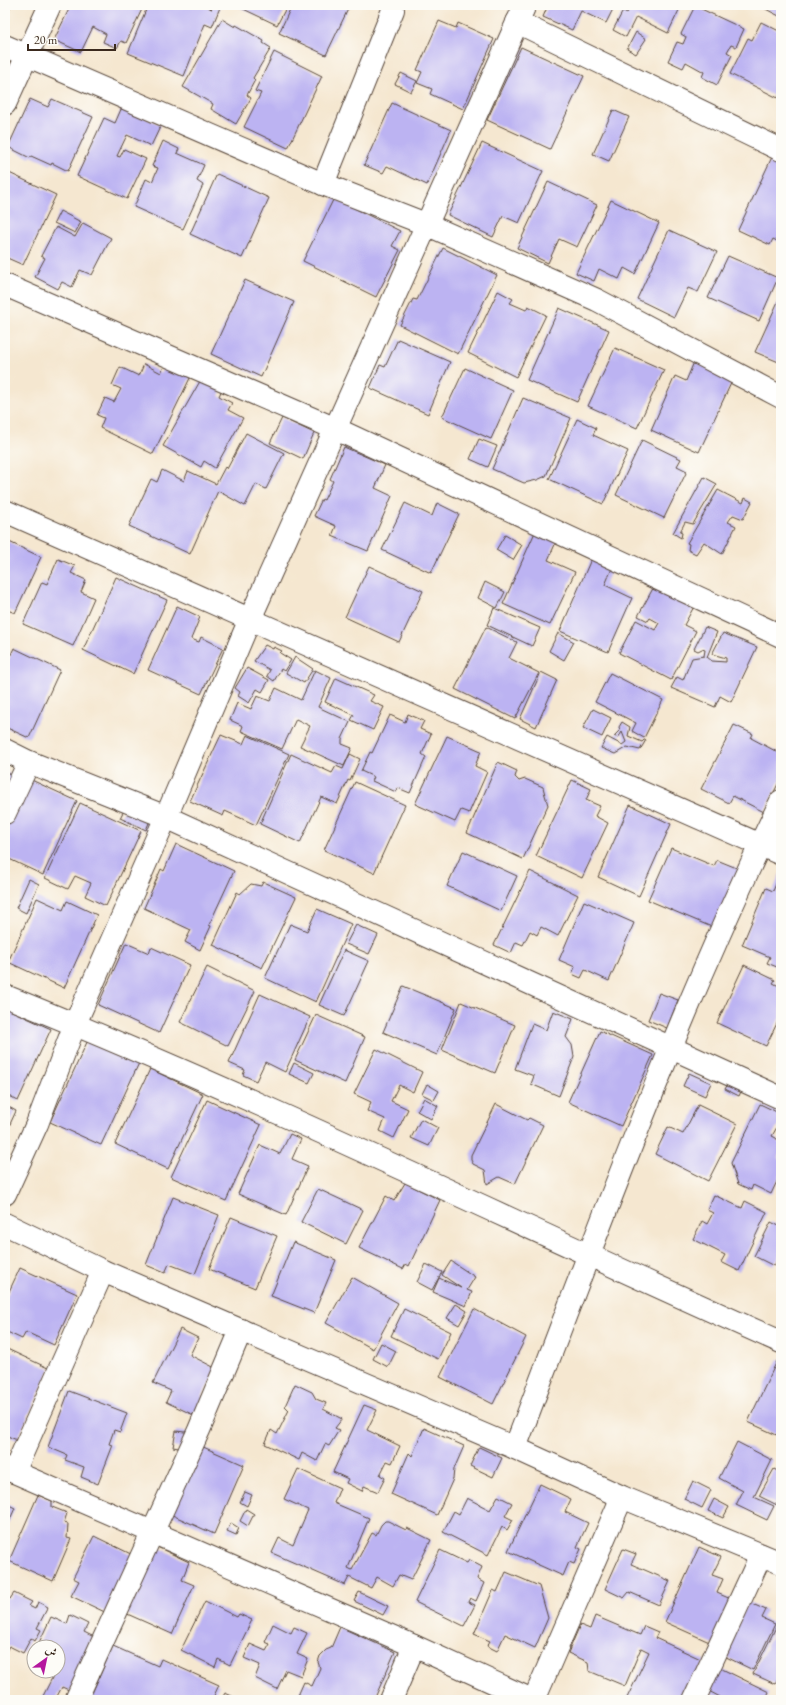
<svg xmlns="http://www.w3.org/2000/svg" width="786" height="1705" font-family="'EB Garamond',Amiri,serif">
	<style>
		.building { fill: #bcb3f2 }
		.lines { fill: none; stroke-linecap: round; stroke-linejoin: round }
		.minor-casing { stroke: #574639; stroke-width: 24 }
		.minor { stroke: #fff; stroke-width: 22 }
	</style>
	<rect width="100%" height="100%" fill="#fdfcf7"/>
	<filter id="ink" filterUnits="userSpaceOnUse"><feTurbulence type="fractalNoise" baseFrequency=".025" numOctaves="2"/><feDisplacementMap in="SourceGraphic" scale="8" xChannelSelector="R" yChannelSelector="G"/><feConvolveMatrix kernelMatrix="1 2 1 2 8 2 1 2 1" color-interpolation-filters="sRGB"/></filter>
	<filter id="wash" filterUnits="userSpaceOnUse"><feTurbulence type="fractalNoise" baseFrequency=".012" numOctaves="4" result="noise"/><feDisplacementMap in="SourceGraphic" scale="16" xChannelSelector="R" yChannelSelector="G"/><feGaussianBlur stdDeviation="0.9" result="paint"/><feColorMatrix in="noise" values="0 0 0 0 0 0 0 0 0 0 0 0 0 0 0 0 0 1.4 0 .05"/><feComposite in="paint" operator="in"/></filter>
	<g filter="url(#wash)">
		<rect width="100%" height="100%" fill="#f5e7d0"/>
		<g id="blocks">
			<g class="building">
				<path d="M5,5H12L5,17Z"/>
				<path d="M71,5H144L126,43L121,41L117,48L103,42L106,34L93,27L81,52L54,40Z"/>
				<path d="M148,5H203L212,9L206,5H221L212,27L205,24L184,76L128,53Z"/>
				<path d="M235,5H286V8L277,25Z"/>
				<path d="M292,5H350L326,55L279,33Z"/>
				<path d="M548,5H615L606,23L581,11L572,30L543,17Z"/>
				<path d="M631,5H679L681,6L668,33L636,17L626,37L613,30L623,11L627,13Z"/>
				<path d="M760,5H781V17L760,6Z"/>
				<path d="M695,6L744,29L736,47L731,45L727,52L732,55L717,85L702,77L704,72L686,62L683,68L668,61L677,42L683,44L686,37L681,34Z"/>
				<path d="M222,19L235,27L236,25L264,41L263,43L271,48L253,78L255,80L247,95L251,98L236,124L211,109L213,104L183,87Z"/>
				<path d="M439,21L456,28L458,23L494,39L463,109L430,94L432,89L417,83L422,72L417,70Z"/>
				<path d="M761,22L781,32V92L778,98L730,74L748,38L752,40Z"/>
				<path d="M636,32L646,39L636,54L627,49Z"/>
				<path d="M521,47L584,76L550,149L487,120Z"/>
				<path d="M274,52L322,76L288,148L244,127L261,93L255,91Z"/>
				<path d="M401,73L417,81L411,92L395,84Z"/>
				<path d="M30,99L48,107L52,99L93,117L68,171L52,163L51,165L31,156L30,158L8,147Z"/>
				<path d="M392,103L451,130L427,185L387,166L383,173L364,165Z"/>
				<path d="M122,107L161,125L151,146L127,135L117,156L120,157L124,149L146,159L127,199L77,176L104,118L115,123Z"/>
				<path d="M613,110L629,117L609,161L593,154Z"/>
				<path d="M163,141L179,149L177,153L204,165L197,181L203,185L183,229L134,207L146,179L152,182L158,168L152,166Z"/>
				<path d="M482,143L543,171L519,223L503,216L493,237L448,215Z"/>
				<path d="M772,157L781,161V243L773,239L770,245L738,230Z"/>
				<path d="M5,171L56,195L23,265L5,257Z"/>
				<path d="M217,174L269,198L242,258L190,234Z"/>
				<path d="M548,182L597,205L577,247L559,239L548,263L517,248Z"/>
				<path d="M334,198L400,231L392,246L400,250L376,297L303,261Z"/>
				<path d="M611,200L659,223L635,274L624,268L619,279L599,269L594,281L576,273Z"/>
				<path d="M60,211L81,222L75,233L54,223Z"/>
				<path d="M83,223L111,238L92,275L80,270L72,287L62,282L58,289L35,277L45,258L41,256L56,227L75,237Z"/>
				<path d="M669,230L717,252L698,292L688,288L674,317L637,299Z"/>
				<path d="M443,248L497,275L458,354L400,325L413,299L417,300Z"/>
				<path d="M728,256L778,278L759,321L708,298Z"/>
				<path d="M245,280L294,302L261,377L211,354Z"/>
				<path d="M498,291L513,299L510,303L526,310L528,306L546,315L516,377L468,353Z"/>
				<path d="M781,295V363L755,352Z"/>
				<path d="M559,308L609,330L577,402L527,380Z"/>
				<path d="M398,339L450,362L428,414L370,388L380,365L385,367Z"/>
				<path d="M615,348L664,370L637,428L588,406Z"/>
				<path d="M694,362L733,379L699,452L651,430L675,376L686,381Z"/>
				<path d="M144,364L161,373L165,364L191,376L153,454L100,428L104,418L97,415L105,398L114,402L121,389L112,385L120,367L139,376Z"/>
				<path d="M465,368L513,390L491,439L442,417Z"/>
				<path d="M203,376L223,387L219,396L232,403L228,410L243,418L215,468L204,461L201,467L163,446Z"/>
				<path d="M523,398L571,418L546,476L537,480L524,483L492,469Z"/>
				<path d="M282,418L314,433L303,459L270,443Z"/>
				<path d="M577,419L596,428L593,435L628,451L603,504L549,479Z"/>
				<path d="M246,433L284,453L266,489L256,484L245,506L218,491L190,554L129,526L151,479L157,482L162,470L184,481L188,471L216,484L225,467L227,469Z"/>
				<path d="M479,439L497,446L488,467L470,459Z"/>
				<path d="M642,440L681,459L677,466L687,471L664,518L616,495Z"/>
				<path d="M344,447L385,465L375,488L392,496L368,551L332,536L336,526L314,516L322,499L324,500L333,481L330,479Z"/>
				<path d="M704,477L717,484L693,524L685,522L680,532L682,533L681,538L673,533Z"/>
				<path d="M718,490L743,503L745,498L752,502L743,519L733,515L728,522L736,526L722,554L704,542L696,554L688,550L689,544L687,543Z"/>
				<path d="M405,503L432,516L437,503L459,514L431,573L382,550Z"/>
				<path d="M536,530L557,540L548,560L575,572L550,625L503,604Z"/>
				<path d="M505,535L522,545L513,560L496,550Z"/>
				<path d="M5,540L41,557L15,613L5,609Z"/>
				<path d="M592,557L613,566L605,585L632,598L608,652L560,631Z"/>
				<path d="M58,559L75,566L71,573L86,580L81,592L94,598L73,646L23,624L42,582L47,584Z"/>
				<path d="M369,566L423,591L399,642L345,617Z"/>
				<path d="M116,577L167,600L133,674L83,650Z"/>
				<path d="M657,581L697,601L684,625L696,631L671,680L619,653L636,620L655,630L659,623L650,618L648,621L638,616Z"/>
				<path d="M485,582L505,592L497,608L478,598Z"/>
				<path d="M177,606L200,617L191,639L199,642L201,637L223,648L201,694L148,670Z"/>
				<path d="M494,608L540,628L532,646L487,625Z"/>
				<path d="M486,627L517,642L509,658L539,673L515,719L455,689Z"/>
				<path d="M705,627L717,632L707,657L712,661L726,662V658L712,654L723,633L757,647L731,702L720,696L715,707L671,688L677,677L683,680L692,658L704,656L705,650L702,649L698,651L694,649Z"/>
				<path d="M558,633L574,642L564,660L549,651Z"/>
				<path d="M265,645L273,649L274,647L282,651L280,653L291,660L284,671L281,669L274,681L267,676L270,670L254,661Z"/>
				<path d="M14,648L60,670L29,738L5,727V667Z"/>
				<path d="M295,657L313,669L304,683L286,673Z"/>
				<path d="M247,668L269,680L262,692L257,689L249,703L238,696L240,692L235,688Z"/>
				<path d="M315,670L331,678L318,707L350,722L342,739V744L352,748L344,766L300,746L310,726L296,719L282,749L241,731L243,726L230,720L237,703L251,709L257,696L270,701L276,688L301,700Z"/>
				<path d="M541,672L557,680L536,727L520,719Z"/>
				<path d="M610,673L663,700L644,738L632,731L636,723L595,702Z"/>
				<path d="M336,678L374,695L370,701L384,707L373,730L351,720L354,715L325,702Z"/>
				<path d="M593,709L611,718L602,737L583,728Z"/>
				<path d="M408,714L424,721L420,729L431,734L422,754L426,757L410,793L398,788L396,792L372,781L374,777L361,771L370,752L372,753L390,715L405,722Z"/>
				<path d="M622,722L630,727L628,736L642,742L644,740H646L640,750L627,747L615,754L601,748L607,737L622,745L626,742L622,732L618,738L614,736L620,730L619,727Z"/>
				<path d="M734,725L753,734L751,738L781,754V778L764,812L733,796L729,803L701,789Z"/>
				<path d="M221,735L243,744L247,735L289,754L256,825L225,811L223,816L190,801Z"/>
				<path d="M447,736L481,751L475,766L487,772L469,813L461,810L455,822L415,804Z"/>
				<path d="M291,754L332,773L336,766L343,769L350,754L360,759L350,781L348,780L337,804L321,797L300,843L260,824Z"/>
				<path d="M498,762L517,771L515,777L519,781L525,779L543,787L545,795L548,805L523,859L467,833Z"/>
				<path d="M5,772L16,777L5,801Z"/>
				<path d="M25,777L77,801L43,875L5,857V821Z"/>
				<path d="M572,780L591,789L586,800L600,806L595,816L608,823L582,878L536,856Z"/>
				<path d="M355,782L405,805L374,873L324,850Z"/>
				<path d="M80,803L141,831L106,906L85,896L91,883L75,876L68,889L45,878Z"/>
				<path d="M630,805L671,824L639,896L598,877Z"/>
				<path d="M126,806L151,818L146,830L120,818Z"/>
				<path d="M176,844L234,871L209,925L211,926L200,950L185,942L191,930L144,908L161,869L164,871Z"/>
				<path d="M671,848L714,866L717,860L739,869L714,928L648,900Z"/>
				<path d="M463,851L517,876L501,911L447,886Z"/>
				<path d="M530,871L578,895L558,936L541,927L537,935L530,931L523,945L516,942L511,953L494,945Z"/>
				<path d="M781,872V962L777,967L767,963L770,957L742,945L766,888L773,891Z"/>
				<path d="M29,879L39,884L26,913L16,908Z"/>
				<path d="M263,882L296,897L262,968L213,945L237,892L240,894L251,884L261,886Z"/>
				<path d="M37,898L63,910L67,901L97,915L64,988L8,962Z"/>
				<path d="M584,901L634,923L609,981L585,970L581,978L572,974L575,967L559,960Z"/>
				<path d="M317,909L351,924L316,1002L265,978L290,924L307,931Z"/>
				<path d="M356,925L378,935L369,954L346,944Z"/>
				<path d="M126,943L149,953L151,947L190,965L159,1033L98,1005Z"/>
				<path d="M344,950L369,961L344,1016L319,1005Z"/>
				<path d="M744,965L775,980L773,983L781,987V1015L766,1046L717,1023Z"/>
				<path d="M207,967L255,991L228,1046L180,1022Z"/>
				<path d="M403,986L456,1008L437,1055L383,1032Z"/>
				<path d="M659,993L678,1000L667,1028L648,1020Z"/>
				<path d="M260,994L310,1017L285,1072L265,1062L256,1081L243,1075L245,1070L229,1063Z"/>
				<path d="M461,1002L515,1025L495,1073L442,1050Z"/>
				<path d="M5,1008L51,1029L18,1101L5,1094Z"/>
				<path d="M553,1011L573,1019L566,1037L572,1045L574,1057L559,1096L531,1084L534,1076L515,1069L532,1024L546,1030Z"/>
				<path d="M316,1015L365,1037L345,1083L295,1060Z"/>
				<path d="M600,1031L653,1055L621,1126L568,1102Z"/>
				<path d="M88,1040L139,1063L101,1145L50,1122Z"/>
				<path d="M376,1049L422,1072L413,1092L399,1085L391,1101L408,1109L394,1138L380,1131L385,1119L367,1111L371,1102L354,1094Z"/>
				<path d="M294,1063L314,1073L309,1083L289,1074Z"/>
				<path d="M150,1069L203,1094L168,1169L115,1144Z"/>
				<path d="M689,1073L711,1083L705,1096L683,1086Z"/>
				<path d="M731,1079L744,1085L739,1096L725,1089Z"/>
				<path d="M427,1084L439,1091L434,1100L422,1094Z"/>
				<path d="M424,1098L438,1106L431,1119L417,1111Z"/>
				<path d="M207,1100L261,1125L226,1201L171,1177Z"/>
				<path d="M496,1104L527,1120L529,1118L543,1125L515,1184L499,1177L487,1184L485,1170L473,1164L471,1160V1155Z"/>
				<path d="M760,1104L781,1114V1120L772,1136L776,1138L781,1145L779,1159H781V1173L771,1194L753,1185L751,1190L738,1184L731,1163Z"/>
				<path d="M5,1105L16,1111L5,1135Z"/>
				<path d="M698,1105L737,1124L708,1181L655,1154L668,1127L683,1134Z"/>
				<path d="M421,1119L438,1128L429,1146L411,1138Z"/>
				<path d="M290,1134L301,1139L292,1159L308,1166L286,1215L238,1194L260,1145L280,1154Z"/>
				<path d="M405,1183L440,1200L409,1266L406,1264L403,1269L359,1248L386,1196L394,1201Z"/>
				<path d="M318,1189L363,1210L346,1244L301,1222Z"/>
				<path d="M714,1195L742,1208L745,1201L767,1212L739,1271L721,1262L725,1255L693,1239L702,1221L707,1224L713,1213L707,1210Z"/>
				<path d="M173,1197L219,1215L195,1274L169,1264L165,1273L146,1265Z"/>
				<path d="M231,1217L277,1236L255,1288L209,1269Z"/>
				<path d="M771,1222L781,1227V1253L774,1266L754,1256Z"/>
				<path d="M293,1242L336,1260L314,1313L271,1296Z"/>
				<path d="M451,1261L475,1277L467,1290L472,1292L466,1306L433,1292L439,1278L461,1288L442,1275Z"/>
				<path d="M426,1264L442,1272L432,1290L417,1282Z"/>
				<path d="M20,1268L77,1294L54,1345L26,1332L22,1339L5,1331V1300Z"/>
				<path d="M352,1277L398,1303L373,1349L326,1323Z"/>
				<path d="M456,1304L467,1311L459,1325L447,1318Z"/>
				<path d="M404,1309L451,1332L438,1359L391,1336Z"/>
				<path d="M474,1309L526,1337L493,1404L440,1377Z"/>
				<path d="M180,1329L198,1338L190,1355L219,1370L201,1396L209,1400L200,1418L166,1402L171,1391L153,1383Z"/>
				<path d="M381,1343L396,1351L388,1367L373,1359Z"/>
				<path d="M5,1348L50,1369L17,1440L5,1435Z"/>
				<path d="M778,1359L781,1360V1437L748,1422Z"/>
				<path d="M295,1384L312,1392L316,1399L326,1403L323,1409L342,1419L335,1428L339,1430L329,1446L325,1444L317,1461L302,1453L299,1460L265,1444L271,1430L277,1434L289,1410L285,1406Z"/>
				<path d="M69,1391L127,1413L120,1432L114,1430L109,1444L113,1445L98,1484L81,1477L84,1467L65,1460L67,1455L48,1447Z"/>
				<path d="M364,1405L377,1410L367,1430L400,1446L392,1463L387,1461L380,1475L385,1478L378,1492L364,1486L362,1491L346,1483L348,1479L333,1472Z"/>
				<path d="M424,1428L464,1446L454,1469L453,1479L437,1515L391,1494L409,1453L412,1456Z"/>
				<path d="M176,1431L193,1433L190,1450L173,1447Z"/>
				<path d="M737,1442L772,1460L754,1497L774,1506L767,1520L736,1505L743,1491L719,1478Z"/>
				<path d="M201,1446L244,1465L214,1534L170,1514Z"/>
				<path d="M479,1447L502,1458L493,1477L470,1466Z"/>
				<path d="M298,1469L340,1488L334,1503L369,1518L348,1568L352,1570L372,1533L376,1535L381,1525L385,1521H388L406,1530L407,1528L431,1540L411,1580L399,1575L393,1586L377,1577L371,1588L349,1577L345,1585L272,1553L279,1538L293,1545L308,1510L284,1499Z"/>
				<path d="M774,1469L781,1473V1498L777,1505L759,1496Z"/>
				<path d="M693,1481L711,1490L702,1508L684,1499Z"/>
				<path d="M540,1484L571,1499L565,1512L588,1523L577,1547L581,1549L574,1564L569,1562L563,1576L508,1551Z"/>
				<path d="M245,1492L252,1495L247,1506L240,1502Z"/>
				<path d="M38,1495L52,1501V1507L67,1513L64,1523L68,1524L67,1538L71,1539L53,1581L9,1561Z"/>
				<path d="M498,1496L512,1503L505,1516L513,1520L507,1530L502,1527L488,1555L443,1532L454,1511L459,1514L467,1498L490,1510Z"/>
				<path d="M714,1499L729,1507L723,1518L708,1511Z"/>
				<path d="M5,1503L15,1508L5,1531Z"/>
				<path d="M246,1509L254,1514L248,1526L240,1521Z"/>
				<path d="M231,1523L239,1528L236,1535L227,1531Z"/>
				<path d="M94,1536L139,1558L111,1615L71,1596L79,1581L73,1578Z"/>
				<path d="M155,1546L189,1562L182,1580L194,1585L172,1634L125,1613Z"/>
				<path d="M699,1547L721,1557L712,1575L723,1579L717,1593L733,1600L716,1645L665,1622Z"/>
				<path d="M623,1549L636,1554L631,1564L670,1581L659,1605L629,1592L624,1598L605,1589Z"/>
				<path d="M440,1550L467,1563L469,1560L482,1567L477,1579L484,1583L476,1601L470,1598L468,1602L475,1605L464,1626L415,1602Z"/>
				<path d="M506,1572L539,1586L548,1618L535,1648L505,1634L497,1651L487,1646L490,1641L474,1634L493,1590L497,1592Z"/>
				<path d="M359,1592L388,1606L383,1615L354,1601Z"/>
				<path d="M14,1593L32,1602L29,1606L35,1609L38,1602L48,1607L37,1628L41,1630L35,1641L31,1638L23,1653L9,1646L5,1653V1596L10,1599Z"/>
				<path d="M205,1601L237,1617L239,1614L252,1620L230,1665L218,1659L215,1667L181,1650Z"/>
				<path d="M748,1602L766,1610L762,1618L775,1624L753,1670L722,1655Z"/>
				<path d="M70,1615L88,1624L84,1632L96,1638L71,1691L62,1687L55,1700H41L53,1676L42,1671H58V1647H37L51,1617L67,1624Z"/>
				<path d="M595,1616L640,1635L644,1626L658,1632L655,1638L705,1661L685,1700H626L649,1652L641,1648L625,1686L589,1671L588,1662L568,1653L580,1625L590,1629Z"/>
				<path d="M273,1624L291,1633L294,1627L307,1633L297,1654L308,1659L301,1676L286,1670L277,1689L255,1678L260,1665L244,1658L250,1644L266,1651L270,1644L265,1642Z"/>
				<path d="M777,1625L781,1627V1672L775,1684L753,1674Z"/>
				<path d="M340,1627L395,1652L374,1700H296L304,1682L312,1686L320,1668L318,1662L320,1656L326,1650L331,1648Z"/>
				<path d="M113,1646L158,1666L161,1659L219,1685L212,1700H89Z"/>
				<path d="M718,1667L769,1692L765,1700H719L720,1697L707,1690Z"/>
				<path d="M225,1693L241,1700H221Z"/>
			</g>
		</g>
	</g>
	<g filter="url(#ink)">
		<use href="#blocks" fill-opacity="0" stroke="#574639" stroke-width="1"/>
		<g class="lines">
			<defs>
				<g id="minor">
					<path d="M517,22L781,150"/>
					<path d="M5,46L323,184L428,225L597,300L781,397"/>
					<path d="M5,104L50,5"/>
					<path d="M323,184L393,10L392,5"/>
					<path d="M5,285L336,429L781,636"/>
					<path d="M5,511L781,854"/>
					<path d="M5,750L29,762L166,817L781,1098"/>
					<path d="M5,813L29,762"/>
					<path d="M5,996C268,1102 522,1227 781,1342"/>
					<path d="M5,1194L37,1124L75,1024L166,817L250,619L525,5"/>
					<path d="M5,1224L103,1271L515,1448L622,1497L781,1563"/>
					<path d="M515,1448C598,1230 679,1011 781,801"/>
					<path d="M5,1468L414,1646L532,1700"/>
					<path d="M14,1472L103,1271"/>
					<path d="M76,1700L199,1430L241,1330"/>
					<path d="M391,1700L414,1646"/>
					<path d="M534,1700L622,1497"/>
					<path d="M694,1700L761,1555"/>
				</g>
			</defs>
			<use href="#minor" class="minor-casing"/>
			<use href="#minor" class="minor"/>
		</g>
	</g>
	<rect width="786" height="1705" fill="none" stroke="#fdfcf7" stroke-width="20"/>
	<g transform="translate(46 1659) rotate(33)"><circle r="19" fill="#fdfcf7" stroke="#afa8a0"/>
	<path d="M0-3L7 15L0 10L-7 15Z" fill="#b5179e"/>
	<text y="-6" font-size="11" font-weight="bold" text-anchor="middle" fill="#3b2a1e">ش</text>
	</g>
	<path d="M28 44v6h87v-6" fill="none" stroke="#3b2a1e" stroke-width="2"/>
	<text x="34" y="44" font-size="12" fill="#3b2a1e" stroke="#fdfcf7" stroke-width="3" paint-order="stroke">20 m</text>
</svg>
